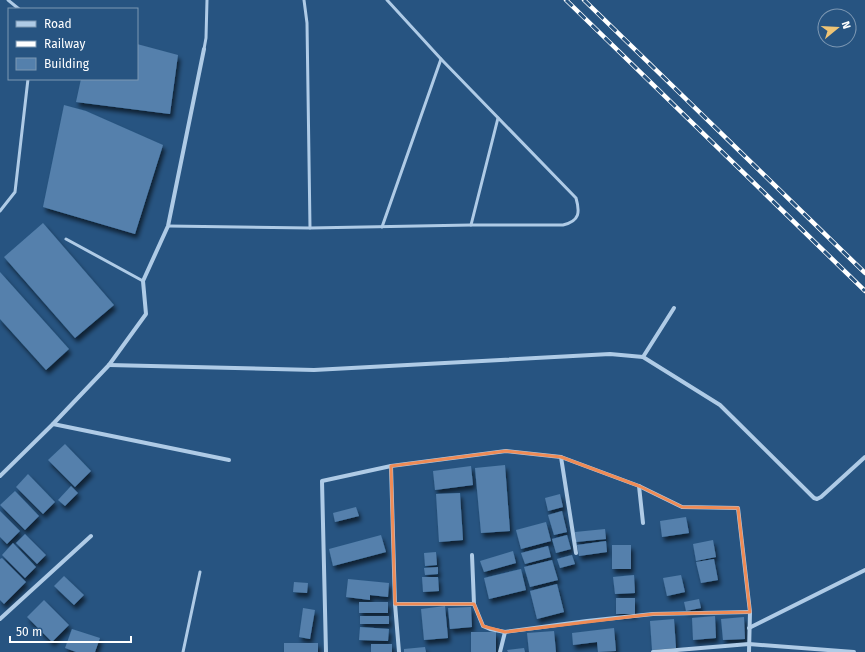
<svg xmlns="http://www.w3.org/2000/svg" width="865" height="652" font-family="'Fira Sans',sans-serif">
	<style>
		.building { fill: #5480ac; filter: url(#shadow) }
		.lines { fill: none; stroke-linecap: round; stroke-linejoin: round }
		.service { stroke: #afcbe6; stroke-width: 3 }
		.minor { stroke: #afcbe6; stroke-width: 4 }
		.rail-casing { stroke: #fff; stroke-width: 4.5 }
		.rail { stroke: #275481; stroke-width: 3; stroke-dasharray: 9; stroke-linecap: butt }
		.marked { fill: none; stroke: #ef8b55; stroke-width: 3; stroke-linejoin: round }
	</style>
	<defs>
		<filter id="shadow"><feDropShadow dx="2.5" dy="4.5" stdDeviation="2" flood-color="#0009"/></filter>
	</defs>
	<rect width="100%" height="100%" fill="#275481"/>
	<g class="building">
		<path d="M137,44L178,55L170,114L76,102L81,79H137Z"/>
		<path d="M64,105L86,111L163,145L135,234L43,207Z"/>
		<path d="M43,223L114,305L75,338L4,257Z"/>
		<path d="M0,272L69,349L46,370L0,319Z"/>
		<path d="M65,444L91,471L75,487L48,460Z"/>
		<path d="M505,465L510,531L481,533L475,468Z"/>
		<path d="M471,466L473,485L435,490L433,471Z"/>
		<path d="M28,474L55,502L43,514L16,487Z"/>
		<path d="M71,486L78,493L65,506L58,500Z"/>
		<path d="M15,491L39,516L25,530L0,505Z"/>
		<path d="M460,493L463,540L439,542L436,494Z"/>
		<path d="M560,494L563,507L548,511L545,498Z"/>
		<path d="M356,507L359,516L335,522L333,513Z"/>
		<path d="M0,511L20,531L7,544L0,537Z"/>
		<path d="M562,511L567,532L554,535L548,515Z"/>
		<path d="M686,517L689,533L662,537L660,521Z"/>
		<path d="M546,522L551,541L521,549L516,530Z"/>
		<path d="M605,529L606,539L576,542L575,532Z"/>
		<path d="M25,534L46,555L37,564L16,543Z"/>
		<path d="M381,535L386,552L333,566L329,549Z"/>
		<path d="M567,535L571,549L556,553L552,539Z"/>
		<path d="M713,540L716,557L696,561L693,544Z"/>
		<path d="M606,541L607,552L579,556L577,545Z"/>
		<path d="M13,543L36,567L25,578L2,555Z"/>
		<rect x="612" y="545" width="19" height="24"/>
		<path d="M548,546L551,557L525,564L521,553Z"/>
		<path d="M513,551L516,563L484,572L480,561Z"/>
		<path d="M436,552L437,565L425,566L424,553Z"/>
		<path d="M572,555L575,564L560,568L557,559Z"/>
		<path d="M2,558L26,582L4,604L0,600V559Z"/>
		<path d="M714,559L718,580L701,583L696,562Z"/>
		<path d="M552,560L558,580L530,587L524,567Z"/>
		<path d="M438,567V574L425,575L424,568Z"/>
		<path d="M521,569L526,590L489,599L484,578Z"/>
		<path d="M634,575L635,593L615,594L613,577Z"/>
		<path d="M681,575L685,592L667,596L663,578Z"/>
		<path d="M64,576L84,595L74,605L54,586Z"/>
		<path d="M422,577H438L439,591L423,592Z"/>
		<path d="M348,579L389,583L388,597L370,595V600L346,597Z"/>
		<path d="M294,582L308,583L307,593L293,592Z"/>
		<path d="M557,584L564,612L537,619L530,591Z"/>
		<rect x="616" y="598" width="19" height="16"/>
		<path d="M699,599L701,608L686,611L684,602Z"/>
		<path d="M44,600L69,625L52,642L27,617Z"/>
		<rect x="359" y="602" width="29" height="11"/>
		<path d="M445,606L448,638L424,640L421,609Z"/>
		<path d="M471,607L472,627L450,629L448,608Z"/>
		<path d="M303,608L315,610L310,639L299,637Z"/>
		<rect x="360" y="616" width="29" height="8"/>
		<path d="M715,616L716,638L693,640L692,618Z"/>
		<path d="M744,617L745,639L723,640L721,619Z"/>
		<path d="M674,619L676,648L652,650L650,621Z"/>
		<path d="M360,627L389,629L388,641L359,640Z"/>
		<path d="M614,628L616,651L598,652L597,642L573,645L572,633Z"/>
		<path d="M72,629L100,638L95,652H76L65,648Z"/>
		<path d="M554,631L556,652H529L527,633Z"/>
		<rect x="471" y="632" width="25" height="20"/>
		<rect x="284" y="643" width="34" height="9"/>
		<rect x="371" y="644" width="21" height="8"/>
		<path d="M425,647L426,652H404V649Z"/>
		<path d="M524,648L525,652H508L507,650Z"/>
	</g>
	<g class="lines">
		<g class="service">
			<path d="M8,0L19,9"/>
			<path d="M304,0L307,23L310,228"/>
			<path d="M204,49L206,38L207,0"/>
			<path d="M0,211L15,192L28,79"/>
			<path d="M471,225L498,118"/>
			<path d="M168,226L310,228L471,225H563C580,221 580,212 576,198L441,59L387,0"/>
			<path d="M382,227L441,59"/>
			<path d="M66,239L143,281"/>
			<path d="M183,652L200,572"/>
		</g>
		<g class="minor">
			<path d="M643,357L674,308"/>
			<path d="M109,365L314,370L610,354L643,357L720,405L814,498L817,499L821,497L865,457"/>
			<path d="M53,424L229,460"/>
			<path d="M561,457L576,553"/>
			<path d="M391,466L395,604L399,652"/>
			<path d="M0,476L53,424L109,365L146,314L143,281L168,226L204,49"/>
			<path d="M639,486L643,523"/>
			<path d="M395,604H474L472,555"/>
			<path d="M474,604L483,626L490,629L505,632L587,621L653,614L750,612"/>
			<path d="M0,619L91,536"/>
			<path d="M749,628L865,570"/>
			<path d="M326,652L322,481L391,466L506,451L561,457L639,486L682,507L738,508L750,612L749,652"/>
			<path d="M500,652L505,632"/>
			<path d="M653,652L749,644L854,652"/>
		</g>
		<defs>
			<g id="rail">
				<path d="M566,0L865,291"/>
				<path d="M584,0L865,273"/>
			</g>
		</defs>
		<use href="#rail" class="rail-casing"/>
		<use href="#rail" class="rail"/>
	</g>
	<path class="marked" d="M506,451L561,457L639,486L682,507L738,508L750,612L653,614L505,632L483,626L474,604H395L391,466Z"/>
	<rect x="8" y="8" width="130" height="72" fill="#275481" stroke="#7d98b3"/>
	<rect x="16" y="21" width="20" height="6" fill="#afcbe6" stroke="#7d98b3"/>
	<text x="44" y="28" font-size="12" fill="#ffffff">Road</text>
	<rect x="16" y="41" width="20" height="6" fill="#ffffff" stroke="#7d98b3"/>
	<text x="44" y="48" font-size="12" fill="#ffffff">Railway</text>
	<rect x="16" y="58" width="20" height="12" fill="#5480ac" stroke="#7d98b3"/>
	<text x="44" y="68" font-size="12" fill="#ffffff">Building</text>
	<g transform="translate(837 28) rotate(72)"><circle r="19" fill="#275481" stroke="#7d98b3"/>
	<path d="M0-3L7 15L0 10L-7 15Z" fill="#eec475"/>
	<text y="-6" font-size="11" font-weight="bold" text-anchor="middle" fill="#ffffff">N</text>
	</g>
	<path d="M10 636v6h121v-6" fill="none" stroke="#ffffff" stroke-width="2"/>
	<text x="16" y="636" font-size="12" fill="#ffffff" stroke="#275481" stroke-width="3" paint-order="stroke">50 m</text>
</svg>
